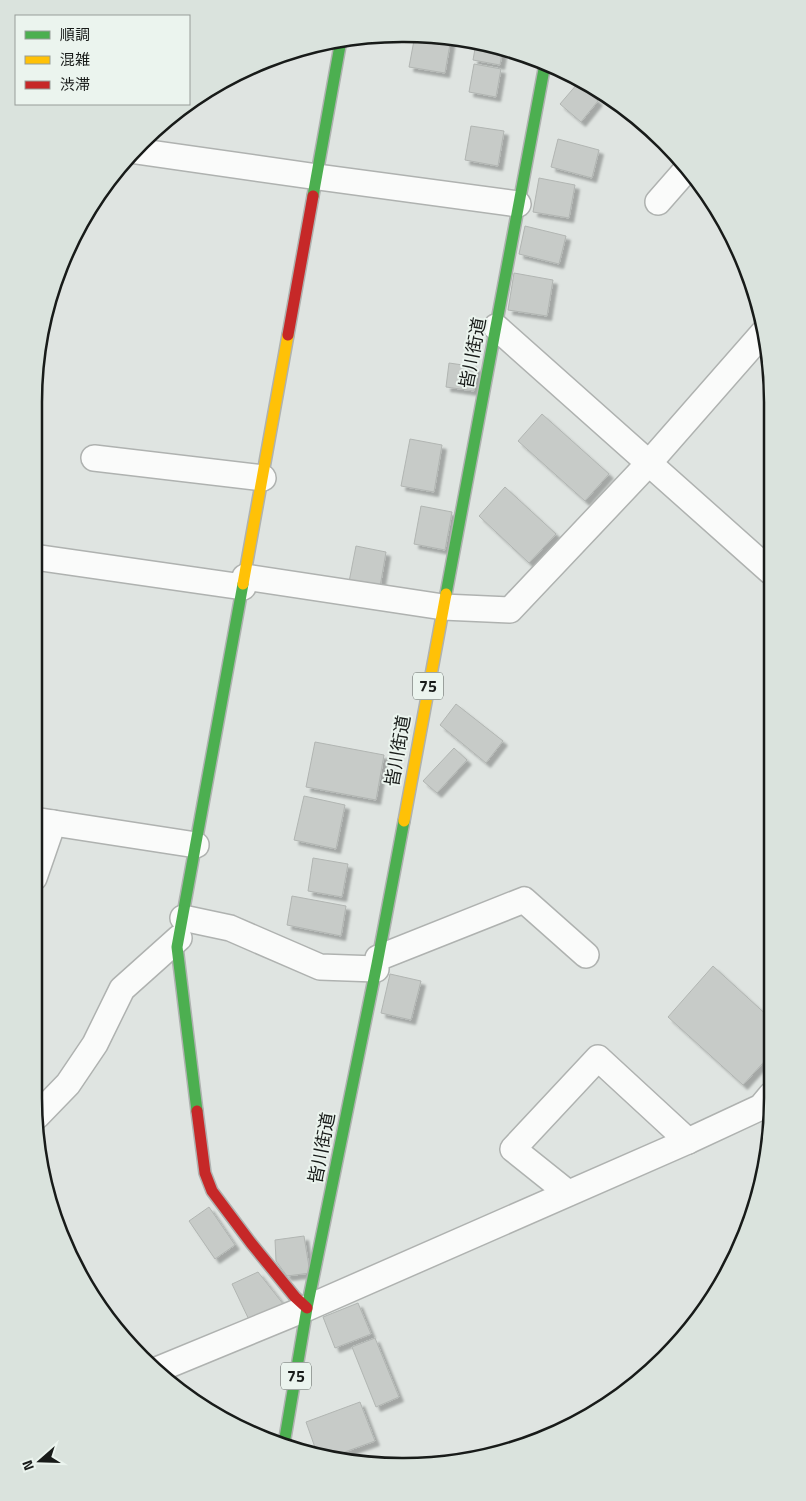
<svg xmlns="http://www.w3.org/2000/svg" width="806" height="1501" font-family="'Titillium Web','Noto Sans JP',sans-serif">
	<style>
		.building { fill: #c7cbc8; stroke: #b1b5b2; filter: url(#shadow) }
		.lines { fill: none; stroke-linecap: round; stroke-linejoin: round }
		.street-casing { stroke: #afb2b0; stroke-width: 28 }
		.fast-casing { stroke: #afb2b0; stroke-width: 14 }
		.slow-casing { stroke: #afb2b0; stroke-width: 14 }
		.jam-casing { stroke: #afb2b0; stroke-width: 14 }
		.street { stroke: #fafbfa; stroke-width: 25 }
		.fast { stroke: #4caf50; stroke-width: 11 }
		.slow { stroke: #ffc107; stroke-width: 11 }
		.jam { stroke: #c62828; stroke-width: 11 }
		.labels { text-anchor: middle; stroke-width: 4; stroke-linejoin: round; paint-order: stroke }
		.shield { fill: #ebf4ee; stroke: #575c59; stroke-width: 1 }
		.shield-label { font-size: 16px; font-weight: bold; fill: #181b19 }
		.street-label { font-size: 18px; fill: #181b19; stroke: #ebf4ee }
		.rim { fill: none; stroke: #181b19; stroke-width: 2.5 }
	</style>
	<defs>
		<filter id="shadow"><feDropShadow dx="4.5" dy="4.5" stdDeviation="1" flood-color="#0004"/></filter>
	</defs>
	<rect width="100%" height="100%" fill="#dfe4e1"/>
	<g class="building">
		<path d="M415,35H427L451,38L445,73L409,67Z"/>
		<path d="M476,43L503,48L500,65L473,60Z"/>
		<path d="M474,64L501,69L496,97L469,92Z"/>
		<path d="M578,83L598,101L581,122L560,104Z"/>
		<path d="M471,126L504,131L498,166L465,160Z"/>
		<path d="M558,139L599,150L592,178L551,167Z"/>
		<path d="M539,178L575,185L569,218L533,212Z"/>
		<path d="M525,226L566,236L559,264L519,254Z"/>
		<path d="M514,273L553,280L547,316L508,310Z"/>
		<path d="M449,363L477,367L474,391L446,387Z"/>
		<path d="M542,414L609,474L585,501L518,441Z"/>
		<path d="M410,439L442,445L434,492L401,486Z"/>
		<path d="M505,487L556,534L529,563L479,516Z"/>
		<path d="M421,506L452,512L445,550L414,544Z"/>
		<path d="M356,546L386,552L379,593L348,587Z"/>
		<path d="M456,704L503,741L486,763L440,725Z"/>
		<path d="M315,742L384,755L376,800L306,787Z"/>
		<path d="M454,748L467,760L437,793L423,781Z"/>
		<path d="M304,796L345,805L336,849L294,840Z"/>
		<path d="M313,858L348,864L342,897L308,891Z"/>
		<path d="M292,896L346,906L341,936L287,925Z"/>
		<path d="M713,966L771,1019V1054L743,1085L668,1017Z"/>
		<path d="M390,974L421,981L411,1020L381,1013Z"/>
		<path d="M209,1207L235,1245L215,1259L189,1221Z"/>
		<path d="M304,1236L310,1273L287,1276L276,1261L275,1240Z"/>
		<path d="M258,1272L284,1305L251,1324L232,1284Z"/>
		<path d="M358,1303L371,1334L335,1348L323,1317Z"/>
		<path d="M375,1338L399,1397L376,1407L352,1347Z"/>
		<path d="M360,1402L375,1441L331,1457L318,1456L306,1422Z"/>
	</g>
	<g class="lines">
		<defs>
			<g id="street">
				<path d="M136,151L318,177L518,204"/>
				<path d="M658,202L686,170"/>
				<path d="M496,327L770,571"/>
				<path d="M94,458L263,478"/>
				<path d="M34,557L243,587"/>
				<path d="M245,577L443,607L510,610L649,463L763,333"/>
				<path d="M34,820L196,845"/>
				<path d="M34,878L53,823"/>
				<path d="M183,918L230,928L320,967L376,969"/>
				<path d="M378,958L524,900L586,955"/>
				<path d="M37,1116L68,1084L95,1044L122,989L179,938"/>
				<path d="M568,1193L513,1149L598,1058L688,1141"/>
				<path d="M159,1369L307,1308L688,1141L761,1107L771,1095"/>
			</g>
			<g id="fast">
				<path d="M313,196L341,40"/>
				<path d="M446,594L545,64"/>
				<path d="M197,1111L177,947L243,584"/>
				<path d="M284,1444L307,1308L377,964L404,821"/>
			</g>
			<g id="slow">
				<path d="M243,584L288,335"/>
				<path d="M404,821L446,594"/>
			</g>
			<g id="jam">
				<path d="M288,335L313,196"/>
				<path d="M197,1111L205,1173L212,1191L251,1243L295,1297L307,1308"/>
			</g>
		</defs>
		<use href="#street" class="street-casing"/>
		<use href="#fast" class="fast-casing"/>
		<use href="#slow" class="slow-casing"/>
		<use href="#jam" class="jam-casing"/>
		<use href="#street" class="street"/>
		<use href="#fast" class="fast"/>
		<use href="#slow" class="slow"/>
		<use href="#jam" class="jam"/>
	</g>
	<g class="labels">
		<g class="shield">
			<rect x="413" y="672.5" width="30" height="27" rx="4"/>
			<rect x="281" y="1362.5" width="30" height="27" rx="4"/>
		</g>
		<g class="shield-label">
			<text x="428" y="692">75</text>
			<text x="296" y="1382">75</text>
		</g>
		<g class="street-label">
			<text transform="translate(473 353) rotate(-79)" y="6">皆川街道</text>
			<text transform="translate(398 751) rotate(-80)" y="6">皆川街道</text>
			<text transform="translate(322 1148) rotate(-79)" y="6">皆川街道</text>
		</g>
	</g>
	<path d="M0 0H806V1501H0ZM402 42H404A360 360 0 0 1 764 402V1098A360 360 0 0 1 404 1458H402A360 360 0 0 1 42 1098V402A360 360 0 0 1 402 42Z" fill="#dae3dd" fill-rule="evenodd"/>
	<path class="rim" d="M402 42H404A360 360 0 0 1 764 402V1098A360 360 0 0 1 404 1458H402A360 360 0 0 1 42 1098V402A360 360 0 0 1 402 42Z"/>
	<rect x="15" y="15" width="175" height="90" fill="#ebf4ee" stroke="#979d99"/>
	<rect x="25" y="31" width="25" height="8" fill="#4caf50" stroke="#979d99"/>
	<text x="60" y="40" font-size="15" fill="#181b19">順調</text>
	<rect x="25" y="56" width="25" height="8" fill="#ffc107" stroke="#979d99"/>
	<text x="60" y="65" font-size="15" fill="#181b19">混雑</text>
	<rect x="25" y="81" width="25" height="8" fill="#c62828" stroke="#979d99"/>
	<text x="60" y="90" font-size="15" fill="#181b19">渋滞</text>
	<g transform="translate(40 1461) rotate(250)" stroke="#ebf4ee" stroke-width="4" paint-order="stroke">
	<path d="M0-4L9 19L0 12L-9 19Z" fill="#181b19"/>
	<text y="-8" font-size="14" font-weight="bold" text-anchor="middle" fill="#181b19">N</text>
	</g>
</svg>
